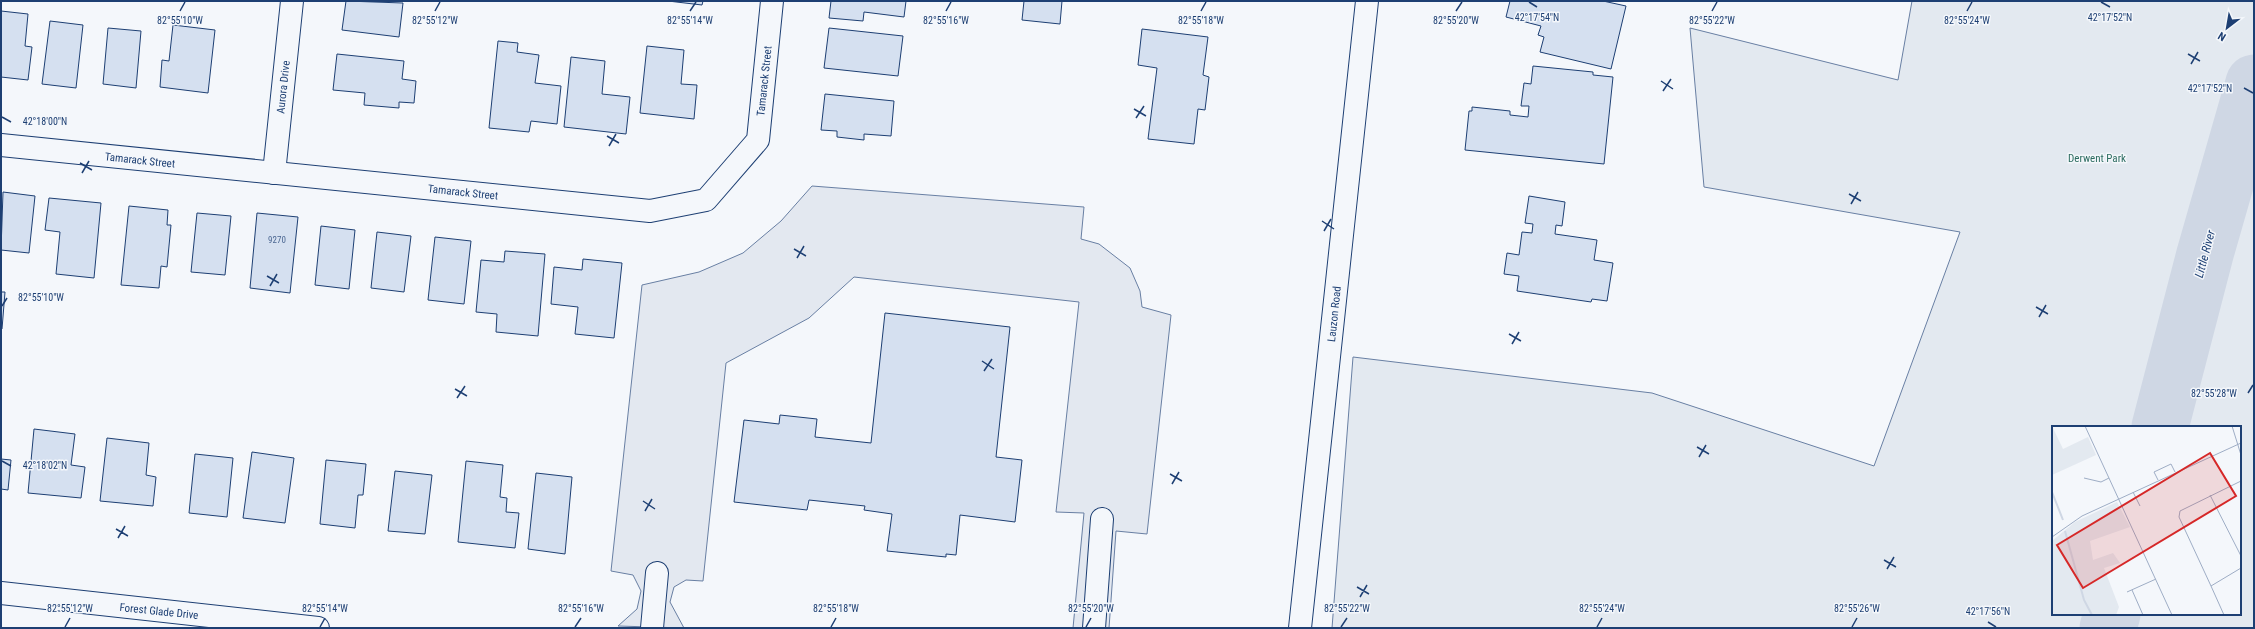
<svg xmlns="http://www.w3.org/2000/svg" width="2255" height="629" font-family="'Roboto Condensed',sans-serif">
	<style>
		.green { fill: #e3e9f0; stroke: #687fa3; fill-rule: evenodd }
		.parking { fill: #e3e8f0; stroke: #687fa3 }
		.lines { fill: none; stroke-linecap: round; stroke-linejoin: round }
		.river { stroke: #cfd7e4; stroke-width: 57 }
		.building { fill: #d5e0f0; stroke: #1d3f73 }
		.minor-casing { stroke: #1d3f73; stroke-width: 24 }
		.minor { stroke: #f4f7fb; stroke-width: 22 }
		.ticks { fill: none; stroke: #1d3f73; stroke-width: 1.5 }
		.labels { text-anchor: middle; stroke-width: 3; stroke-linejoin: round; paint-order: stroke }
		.number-label { font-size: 9px; fill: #4b6792 }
		.street-label { font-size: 11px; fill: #1d3f73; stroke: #f4f7fb }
		.park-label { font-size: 11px; fill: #2c6c60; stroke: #f4f7fb }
		.water-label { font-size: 12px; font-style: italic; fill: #1d3f73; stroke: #f4f7fb }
		.inset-river { fill: none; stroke: #cfd7e4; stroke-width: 2 }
		.inset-road { fill: none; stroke: #9eadc5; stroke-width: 1 }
		.view { fill: #d62828; fill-opacity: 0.15; stroke: #d62828; stroke-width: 2 }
		.inset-edge { fill: none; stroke: #1d3f73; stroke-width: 2 }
		.ticks-label { font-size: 10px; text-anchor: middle; fill: #1d3f73; stroke: #f4f7fb; stroke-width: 3; stroke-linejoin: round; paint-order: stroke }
	</style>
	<rect width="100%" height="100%" fill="#f4f7fb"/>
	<path class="green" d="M1912,1H2254V628H1332L1353,357L1652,393L1874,466L1960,232L1704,187L1690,28L1898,80ZM2053,427H2240V614H2053Z"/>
	<path class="parking" d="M812,186L1084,207L1081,239L1099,244L1130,268L1140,291L1142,307L1171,315L1147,534L1116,531L1109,628H1073L1084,513L1056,512L1079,302L854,277L809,318L726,363L703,581L686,580L674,587L670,602L684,628L618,626L637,609L641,591L633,575L611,571L642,285L699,272L743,253L781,221Z"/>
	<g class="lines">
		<g class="river">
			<path d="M2160,427L2205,254L2254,83"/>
			<path d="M2108,628L2112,614"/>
		</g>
	</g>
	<g class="building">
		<path d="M346,1L403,3L399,37L342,30Z"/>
		<path d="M668,1H703L702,5Z"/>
		<path d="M831,1H906L904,17L864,12L863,21L829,18Z"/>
		<path d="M1024,1H1062L1060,24L1022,20Z"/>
		<path d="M1510,1H1603L1626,6L1611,69L1540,52L1544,37L1538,35L1541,26L1506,17Z"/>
		<path d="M1,11L28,14L25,46L32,47L28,80L1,77Z"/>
		<path d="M50,21L83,25L76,88L42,84Z"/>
		<path d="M173,25L215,30L208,93L160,87L162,60L169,61Z"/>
		<path d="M108,28L141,31L136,88L103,84Z"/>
		<path d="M829,28L903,36L898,76L824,68Z"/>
		<path d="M1142,29L1208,37L1203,75L1209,77L1205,110L1198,109L1194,144L1148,139L1157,68L1138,65Z"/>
		<path d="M498,41L518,43L517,52L539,55L535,83L561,86L557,124L531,121L529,132L489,128Z"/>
		<path d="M647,46L684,50L681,84L697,85L694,119L640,113Z"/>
		<path d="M337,54L404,61L402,79L416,81L414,103L399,102V108L364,105L365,93L333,90Z"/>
		<path d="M571,57L605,61L602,94L630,97L626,134L564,127Z"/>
		<path d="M1533,66L1593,72V75L1613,77L1604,164L1465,150L1469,111H1472V107L1510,111V115L1528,117L1529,106H1521L1524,83L1531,84Z"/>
		<path d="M825,94L894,101L891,136L864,134V140L837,137V131L821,130Z"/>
		<path d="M3,192L35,196L29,253L1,250Z"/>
		<path d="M1529,196L1565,202L1562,226L1556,225L1555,234L1597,240L1594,260L1613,263L1607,301L1592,299L1591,302L1517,291L1519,276L1504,274L1507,253L1519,255L1522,232L1532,233L1533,224L1525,223Z"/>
		<path d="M49,198L101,203L94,278L56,274L60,232L45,230Z"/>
		<path d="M129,206L168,210L167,225H171L167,267L161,266L159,288L121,285Z"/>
		<path d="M197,213L231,216L225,275L191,272Z"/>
		<path d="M257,213L298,217L290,293L250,288Z"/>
		<path d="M321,226L355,230L349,289L315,285Z"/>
		<path d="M377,232L411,236L404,292L371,288Z"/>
		<path d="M435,237L471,241L464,304L428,300Z"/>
		<path d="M505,251L545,254L538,336L496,332L497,314L476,312L481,260L504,262Z"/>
		<path d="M583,259L622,263L614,338L575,334L578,307L551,304L554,267L582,270Z"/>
		<path d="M1,292H5L2,329H1Z"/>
		<path d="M885,313L1010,327L996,457L1022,460L1015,522L960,515L956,555L946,554V557L887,551L892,514L864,510L865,506L809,500L807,510L734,502L744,420L779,424L780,415L817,419L815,437L871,443Z"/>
		<path d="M34,429L75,434L71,465L85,467L81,498L28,493Z"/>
		<path d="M107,438L149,443L146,475L156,477L153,506L100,501Z"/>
		<path d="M252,452L294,458L285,523L243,518Z"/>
		<path d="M195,454L233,458L227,517L189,513Z"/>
		<path d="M1,459L11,460L8,490L1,489Z"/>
		<path d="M326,460L366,464L363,495H358L355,528L320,524Z"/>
		<path d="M466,461L503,465L500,497L507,498L506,512L519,513L515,548L458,542Z"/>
		<path d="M395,471L432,475L425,534L388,531Z"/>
		<path d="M536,473L572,477L565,554L528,549Z"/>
	</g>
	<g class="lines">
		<defs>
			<g id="minor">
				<path d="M1,145L650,211L706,200L758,140L772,1"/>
				<path d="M274,173L292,1"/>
				<path d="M1,593L318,628"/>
				<path d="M652,628L657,573"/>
				<path d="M1094,628L1102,519"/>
				<path d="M1300,628L1367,1"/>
			</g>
		</defs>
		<use href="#minor" class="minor-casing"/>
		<use href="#minor" class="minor"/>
	</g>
	<path class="ticks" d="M1529,2L1537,7M2101,2L2110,7M180,11L185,2M435,11L440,2M690,11L696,2M946,11L951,2M1201,11L1206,2M1456,11L1462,2M1712,11L1717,2M1967,11L1972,2M2188,54L2200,61M2191,64L2198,52M1661,81L1673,89M2244,88L2253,93M1663,91L1671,79M1134,109L1146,116M2,117L11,122M1136,118L1144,106M607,136L619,143M609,146L616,134M80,163L92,170M82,173L89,161M1849,194L1861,201M1851,204L1858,192M1322,221L1334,229M1324,231L1331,219M794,249L806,256M797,258L804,246M267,276L279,283M270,286L277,274M2,306L7,298M2036,307L2048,314M2039,317L2046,305M1509,334L1521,341M1512,344L1519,332M982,361L994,369M984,371L992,359M455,389L467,396M2248,393L2253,385M457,398L465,386M1697,447L1709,454M1699,457L1706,445M2,461L11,466M1170,474L1182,481M1172,484L1179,472M643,501L655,509M645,511L652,499M116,529L128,536M118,538L125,526M1884,560L1896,567M1887,569L1894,557M1357,587L1369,594M1360,597L1367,585M1988,622L1996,627M65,627L70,618M320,627L325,618M575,627L581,618M831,627L836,618M1086,627L1091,618M1341,627L1347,618M1597,627L1602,618M1852,627L1857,618"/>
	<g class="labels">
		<g class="number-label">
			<text x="277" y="243">9270</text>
		</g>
		<g class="street-label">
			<text transform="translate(764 81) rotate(-84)" y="4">Tamarack Street</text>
			<text transform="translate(283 87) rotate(-84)" y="4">Aurora Drive</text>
			<text transform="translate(140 160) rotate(6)" y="4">Tamarack Street</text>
			<text transform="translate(463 192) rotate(6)" y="4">Tamarack Street</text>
			<text transform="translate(1334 314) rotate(-84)" y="4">Lauzon Road</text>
			<text transform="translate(159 611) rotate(6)" y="4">Forest Glade Drive</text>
		</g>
		<g class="park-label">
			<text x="2097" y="162">Derwent Park</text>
		</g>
		<g class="water-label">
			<text transform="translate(2205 254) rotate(-75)" y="4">Little River</text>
		</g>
	</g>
	<g transform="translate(2052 426)">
		<rect width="189" height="189" fill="#f4f7fb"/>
		<path d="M0,0L11,23L36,11L44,29L0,49ZM65,76L78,101L38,115L41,134L61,127L68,137L52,142L67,181L64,189H0V115L23,96Z" fill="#e3e9f0"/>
		<path class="inset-river" d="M0,66L11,94M13,105L32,174L40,189"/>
		<path class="inset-road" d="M33,0L120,189M180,0L189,29M32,52L49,56L57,52M106,54L102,46L119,38L123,46M81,66L88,80M158,69L189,130M0,111L30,90L189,17M159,160L127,91L128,85L189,55M80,164L91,189M75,166L104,153M172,189L159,160L189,142"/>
		<path class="view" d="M158,27L184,70L31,162L5,119Z"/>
		<rect width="189" height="189" class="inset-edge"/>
	</g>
	<g class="ticks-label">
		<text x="1537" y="21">42°17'54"N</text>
		<text x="2110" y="21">42°17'52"N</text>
		<text x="180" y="24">82°55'10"W</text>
		<text x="435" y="24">82°55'12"W</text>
		<text x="690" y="24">82°55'14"W</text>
		<text x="946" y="24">82°55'16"W</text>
		<text x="1201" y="24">82°55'18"W</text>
		<text x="1456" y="24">82°55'20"W</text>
		<text x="1712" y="24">82°55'22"W</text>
		<text x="1967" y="24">82°55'24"W</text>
		<text x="2210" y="92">42°17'52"N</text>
		<text x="45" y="125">42°18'00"N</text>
		<text x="41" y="301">82°55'10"W</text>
		<text x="2214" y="397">82°55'28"W</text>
		<text x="45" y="469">42°18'02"N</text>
		<text x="70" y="612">82°55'12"W</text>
		<text x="325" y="612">82°55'14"W</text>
		<text x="581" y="612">82°55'16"W</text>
		<text x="836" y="612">82°55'18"W</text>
		<text x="1091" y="612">82°55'20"W</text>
		<text x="1347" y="612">82°55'22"W</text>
		<text x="1602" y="612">82°55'24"W</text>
		<text x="1857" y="612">82°55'26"W</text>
		<text x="1988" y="615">42°17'56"N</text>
	</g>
	<rect width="2255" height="629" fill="none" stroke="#1d3f73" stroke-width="4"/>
	<g transform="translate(2227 28) rotate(211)" stroke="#f4f7fb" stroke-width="3" paint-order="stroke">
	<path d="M0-3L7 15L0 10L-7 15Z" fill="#1d3f73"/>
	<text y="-6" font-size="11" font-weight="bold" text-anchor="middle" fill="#1d3f73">N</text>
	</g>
</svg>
